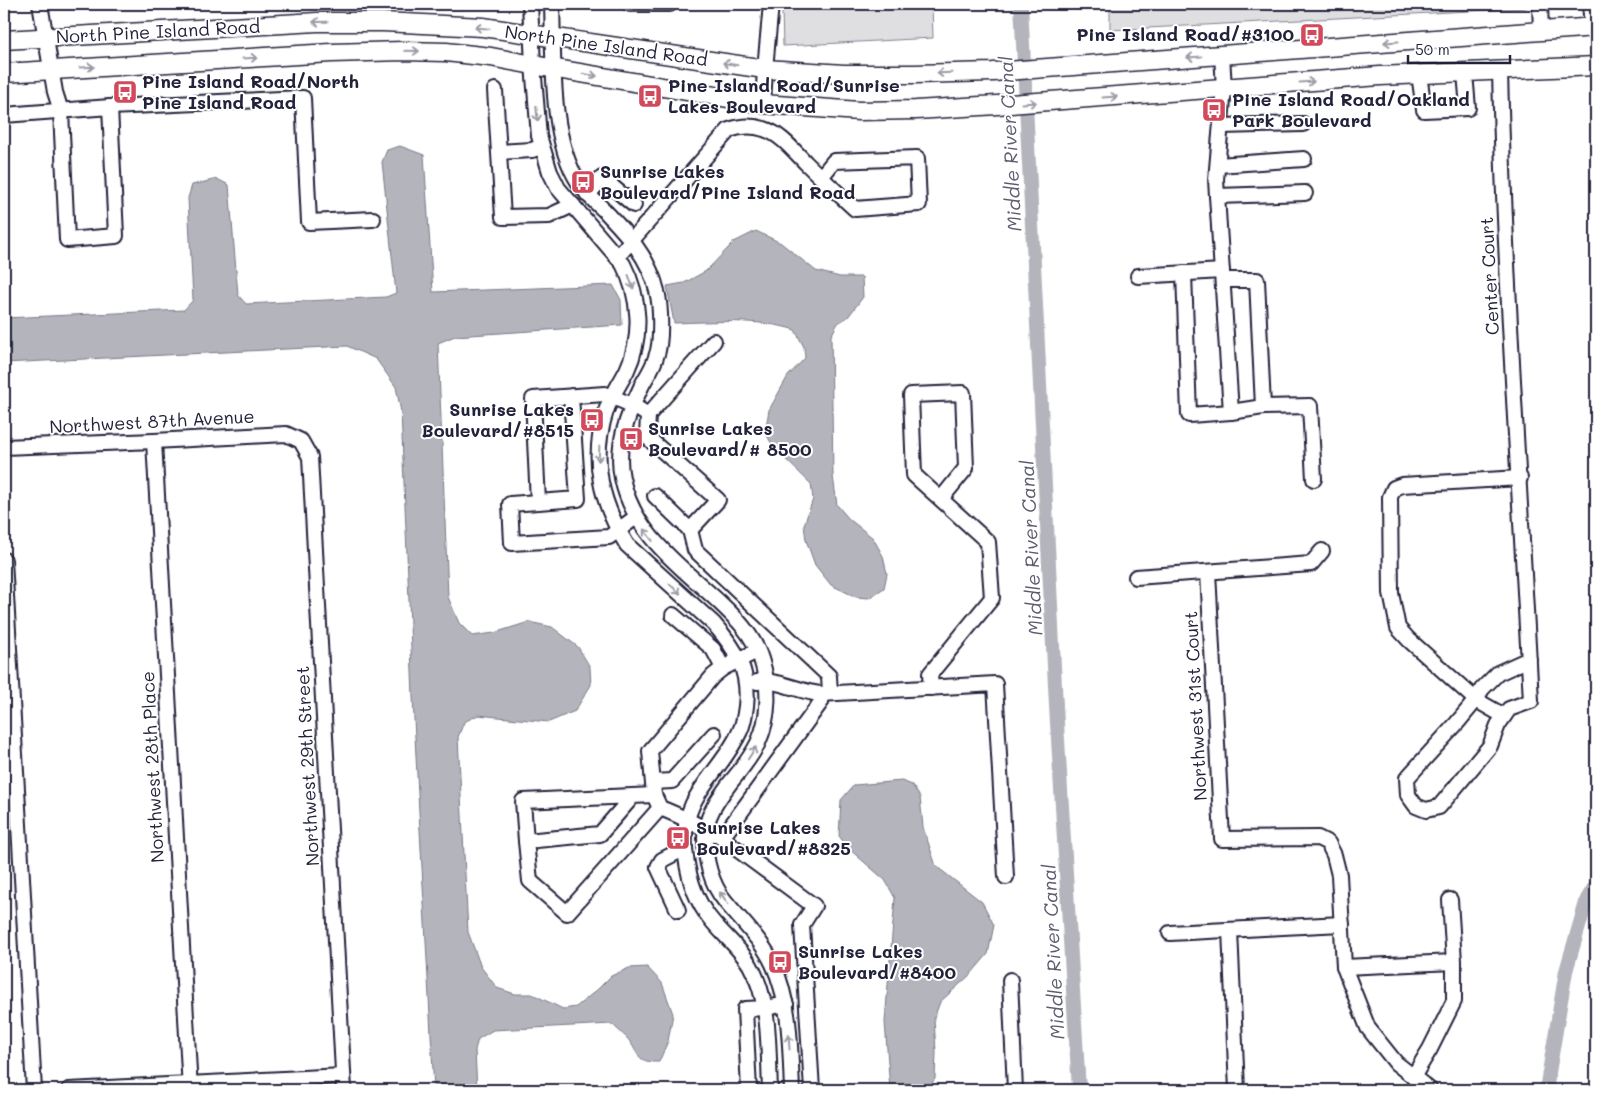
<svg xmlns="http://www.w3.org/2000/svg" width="1600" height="1094" font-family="Mali,sans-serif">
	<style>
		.green { fill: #dfdfe2; stroke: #80808e }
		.water { fill: #b4b4bc; stroke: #7a7a88 }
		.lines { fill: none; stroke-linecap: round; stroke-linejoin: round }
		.canal { stroke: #b4b4bc; stroke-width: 14 }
		.minor-casing { stroke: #22223b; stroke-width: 18 }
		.major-casing { stroke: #22223b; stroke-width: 21 }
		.minor { stroke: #fff; stroke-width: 14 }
		.major { stroke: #fff; stroke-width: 18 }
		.oneway { stroke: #9c9ca7 }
		.labels { text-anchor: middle; stroke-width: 4; stroke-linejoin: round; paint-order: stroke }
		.street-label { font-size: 18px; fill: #22223b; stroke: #fff }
		.poi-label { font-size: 18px; font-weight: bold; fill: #22223b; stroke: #fff; text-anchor: start }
		.water-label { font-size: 19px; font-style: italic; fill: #5c5c6f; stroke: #fff }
	</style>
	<rect width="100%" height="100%" fill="#fff"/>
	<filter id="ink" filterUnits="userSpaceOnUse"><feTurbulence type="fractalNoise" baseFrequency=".02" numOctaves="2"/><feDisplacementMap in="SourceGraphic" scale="10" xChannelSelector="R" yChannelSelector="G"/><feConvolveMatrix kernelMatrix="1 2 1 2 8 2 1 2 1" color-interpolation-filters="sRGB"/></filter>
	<g filter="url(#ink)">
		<g class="green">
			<path d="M903,4H932L933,38L783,46L782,9Z"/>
			<path d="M1110,4H1526V8L1110,30Z"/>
		</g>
		<g class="water">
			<path d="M400,146L424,155L433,292L613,285L621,300L622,325L455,336L438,343L448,597L459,623L472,636L494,633L529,622L552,627L578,647L590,667L591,685L575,711L549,722L478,715L464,722L458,737L468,932L481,967L497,988L515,994H532L563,1009L576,1007L598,989L611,976L629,968L647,967L662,983L673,1014L668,1041L659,1062C635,1063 639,1052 627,1038C622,1033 617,1029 612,1024L493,1030L478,1039L475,1050L477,1090H434L414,719L401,412L396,387L376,359L347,346L4,363V318L184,310L193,300L188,198L192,185L217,179L229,185L238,295L246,304L386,297L396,293L382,162L387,150Z"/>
			<path d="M756,231L781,243L816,271L840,277H862L863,297L848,317L838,323L831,336L833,476L837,505L849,519L873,538L883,556L887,574L884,588L869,598L856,597L831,585L815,565L806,540L804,525L813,499L811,484L774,448L765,432L769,410L788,376L805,358L804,347L795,330C759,318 712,322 674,323L667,286L684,283L706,271L734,242Z"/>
			<path d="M902,781L912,785L920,797L923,827L936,866L982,902L994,925L988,954L971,974L940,1002L934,1018L936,1052L935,1079L926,1090H890L885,1022L895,898L885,880L849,849L839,836L841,800L854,785Z"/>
		</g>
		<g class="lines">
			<g class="canal">
				<path d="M1021,4L1056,706L1079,1090"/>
				<path d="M1546,1090L1566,971L1587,899L1596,884"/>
			</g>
			<defs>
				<g id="minor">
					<path d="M530,4L533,65L539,136L550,172L558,188L623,264C640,297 643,336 627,370C620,384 611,396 606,411C590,460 601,503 627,545L714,624C736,649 750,671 746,706C745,714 744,723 740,731C721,774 681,793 685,848C687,871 693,894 706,913C718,931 738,945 750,965C771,1002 768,1048 770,1090"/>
					<path d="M552,4C554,57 549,138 579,183C586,193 595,202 604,210C627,234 649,257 657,291C661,306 662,343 656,357C653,367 647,376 642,385C628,414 615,446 622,478C633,533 679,565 718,601C736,618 753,634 761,659C770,686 770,717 758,743C751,757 740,771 730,783C718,799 705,817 705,838C705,859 711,884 725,901C742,922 761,939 773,964C791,1003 790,1048 792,1090"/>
					<path d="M630,4H670"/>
					<path d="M1540,4L1541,31"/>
					<path d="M1590,4L1592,27"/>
					<path d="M1222,55L1224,88L1216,180L1231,412"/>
					<path d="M1500,71C1505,281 1520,491 1531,701L1509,709L1498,725L1490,746L1439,807L1426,810L1416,806L1408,795L1407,778L1457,723L1476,700L1482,689L1498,673L1529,659"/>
					<path d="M1419,74L1424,110L1468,108L1465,73"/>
					<path d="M495,90L503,217L549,216L573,205"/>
					<path d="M763,104L765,69L771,4"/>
					<path d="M110,107L303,98L309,222L373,219"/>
					<path d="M4,115L110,107L116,236L67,240L61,111L55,92L40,4"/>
					<path d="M1221,126L1303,124"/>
					<path d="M499,152L532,150L541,147"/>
					<path d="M1218,165L1304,159"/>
					<path d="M588,195L602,178L634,205"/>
					<path d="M1217,196L1305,193"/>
					<path d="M617,257L729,130C740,126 752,125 764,129C781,134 794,151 806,163C822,179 839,194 855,209L919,204L917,158L834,161L821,177"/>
					<path d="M1184,273L1189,415L1231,412L1263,407L1257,280H1223"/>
					<path d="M1138,276L1222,271"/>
					<path d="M571,396L578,499L538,502L533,399L605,394L632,405L648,415L714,341"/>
					<path d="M1263,407L1310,406L1314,479"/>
					<path d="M648,415L647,437L718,500L690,530L695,550L829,676L830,693"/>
					<path d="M154,441L190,1090"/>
					<path d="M4,447L154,441L286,434L301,441L310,457L344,1090"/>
					<path d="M655,496L690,530"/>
					<path d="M538,502L510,504L512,543L609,537L636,517"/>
					<path d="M4,560L34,1090"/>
					<path d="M1208,572L1222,839L1318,838L1328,843L1334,855L1339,875L1344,967L1368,1028L1396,1063L1430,1090"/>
					<path d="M1136,577L1311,564L1322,551"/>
					<path d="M673,615L713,649L723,668L757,651"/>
					<path d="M757,682C779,679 799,692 820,694L995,684L1006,877"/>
					<path d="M931,688L930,674L992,598L988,542L914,475L911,395L963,393L966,468L941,499"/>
					<path d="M1504,716L1476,700L1409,640L1398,628L1391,593L1390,497L1394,488L1402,485L1520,478"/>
					<path d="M653,782L672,781L714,734"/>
					<path d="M633,796L600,834L526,841L523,801L654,795"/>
					<path d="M714,834C696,824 679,815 660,808L654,795L650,751L713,676L723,668"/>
					<path d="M526,841L530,881L567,913L660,808"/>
					<path d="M678,910L658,867L662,860L685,848"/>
					<path d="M1230,930L1237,1090"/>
					<path d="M1170,933L1342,924"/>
					<path d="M1344,967L1454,962"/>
					<path d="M1010,980L1015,1090"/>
					<path d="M1413,1077L1430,1049L1454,1001V962L1450,900"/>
					<path d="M69,1090L343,1076"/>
					<path d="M749,1090L745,1009L766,1008L786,1004"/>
					<path d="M812,1090L802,925L814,906L722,838L821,702L820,694"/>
				</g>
				<g id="major">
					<path d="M4,40L317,22H383L483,27L765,69L844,74H914L993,72L1596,27"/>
					<path d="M4,73L331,53L403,51L446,52L491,57L533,65L763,104L859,111L916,110L997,105L1380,76L1596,66"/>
				</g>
			</defs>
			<use href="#minor" class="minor-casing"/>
			<use href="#major" class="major-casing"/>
			<use href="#minor" class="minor"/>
			<use href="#major" class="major"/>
		</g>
		<defs><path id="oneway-shaft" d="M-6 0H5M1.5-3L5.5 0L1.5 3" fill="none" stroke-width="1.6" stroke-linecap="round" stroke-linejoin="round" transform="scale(1.25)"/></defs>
		<g class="oneway">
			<use href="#oneway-shaft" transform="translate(320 22) rotate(179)"/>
			<use href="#oneway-shaft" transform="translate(482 28) rotate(-175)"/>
			<use href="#oneway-shaft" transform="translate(1391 42) rotate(176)"/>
			<use href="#oneway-shaft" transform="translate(412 51) rotate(1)"/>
			<use href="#oneway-shaft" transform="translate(1194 57) rotate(176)"/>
			<use href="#oneway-shaft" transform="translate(250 58) rotate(-3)"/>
			<use href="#oneway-shaft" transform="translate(730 64) rotate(-171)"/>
			<use href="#oneway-shaft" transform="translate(87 67) rotate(-3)"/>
			<use href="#oneway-shaft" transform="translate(944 73) rotate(178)"/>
			<use href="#oneway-shaft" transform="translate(590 75) rotate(9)"/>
			<use href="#oneway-shaft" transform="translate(1307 82) rotate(-4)"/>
			<use href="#oneway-shaft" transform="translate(1110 97) rotate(-4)"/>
			<use href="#oneway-shaft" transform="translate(1029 103) rotate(-4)"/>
			<use href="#oneway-shaft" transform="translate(537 114) rotate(84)"/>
			<use href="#oneway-shaft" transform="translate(631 282) rotate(71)"/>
			<use href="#oneway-shaft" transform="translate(599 454) rotate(93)"/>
			<use href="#oneway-shaft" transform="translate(648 535) rotate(-128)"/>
			<use href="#oneway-shaft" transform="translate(675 589) rotate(42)"/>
			<use href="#oneway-shaft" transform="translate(752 753) rotate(-57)"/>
			<use href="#oneway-shaft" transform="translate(724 898) rotate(-126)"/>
			<use href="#oneway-shaft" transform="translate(789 1042) rotate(-94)"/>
		</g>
	</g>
	<defs>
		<symbol id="bus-square" viewBox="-11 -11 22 22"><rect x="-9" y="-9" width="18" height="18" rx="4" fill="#d1495b" stroke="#fff"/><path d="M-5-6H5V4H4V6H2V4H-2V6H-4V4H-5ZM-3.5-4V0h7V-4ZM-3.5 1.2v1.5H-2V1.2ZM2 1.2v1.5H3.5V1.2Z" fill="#fff"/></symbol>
	</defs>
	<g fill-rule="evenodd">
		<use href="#bus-square" x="1298" y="21" width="28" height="28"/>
		<use href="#bus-square" x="111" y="78" width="28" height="28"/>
		<use href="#bus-square" x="636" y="82" width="28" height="28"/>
		<use href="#bus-square" x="1200" y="96" width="28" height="28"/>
		<use href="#bus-square" x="569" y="168" width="28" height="28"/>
		<use href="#bus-square" x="578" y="406" width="28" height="28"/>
		<use href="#bus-square" x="617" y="425" width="28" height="28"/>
		<use href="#bus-square" x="664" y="824" width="28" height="28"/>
		<use href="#bus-square" x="766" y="948" width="28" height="28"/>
	</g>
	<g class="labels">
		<g class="street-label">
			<text transform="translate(158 32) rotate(-3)" y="6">North Pine Island Road</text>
			<text transform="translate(606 46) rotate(8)" y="6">North Pine Island Road</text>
			<text transform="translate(1490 276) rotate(-93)" y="6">Center Court</text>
			<text transform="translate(152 422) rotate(-3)" y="6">Northwest 87th Avenue</text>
			<text transform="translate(1196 706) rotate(-93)" y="6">Northwest 31st Court</text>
			<text transform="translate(308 766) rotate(-93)" y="6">Northwest 29th Street</text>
			<text transform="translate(153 767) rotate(-93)" y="6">Northwest 28th Place</text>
		</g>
		<g class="poi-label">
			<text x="1294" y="41" text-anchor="end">Pine Island Road/#3100</text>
			<text x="142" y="88">Pine Island Road/North<tspan x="142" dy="21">Pine Island Road</tspan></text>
			<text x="668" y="92">Pine Island Road/Sunrise<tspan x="668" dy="21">Lakes Boulevard</tspan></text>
			<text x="1232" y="106">Pine Island Road/Oakland<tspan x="1232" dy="21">Park Boulevard</tspan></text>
			<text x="600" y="178">Sunrise Lakes<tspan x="600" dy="21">Boulevard/Pine Island Road</tspan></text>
			<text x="574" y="416" text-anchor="end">Sunrise Lakes<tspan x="574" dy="21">Boulevard/#8515</tspan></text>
			<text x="648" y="435">Sunrise Lakes<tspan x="648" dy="21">Boulevard/# 8500</tspan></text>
			<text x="696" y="834">Sunrise Lakes<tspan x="696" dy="21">Boulevard/#8325</tspan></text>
			<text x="798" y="958">Sunrise Lakes<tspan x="798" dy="21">Boulevard/#8400</tspan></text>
		</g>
		<g class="water-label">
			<text transform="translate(1010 144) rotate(-93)" y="7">Middle River Canal</text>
			<text transform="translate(1031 548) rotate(-93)" y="7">Middle River Canal</text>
			<text transform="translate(1053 952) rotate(-93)" y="7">Middle River Canal</text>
		</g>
	</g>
	<rect width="1600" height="1094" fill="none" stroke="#fff" stroke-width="20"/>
	<rect x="10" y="10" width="1580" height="1074" fill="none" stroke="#22223b" stroke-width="2" filter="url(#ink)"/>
	<path d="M1408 55v8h102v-8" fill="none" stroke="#22223b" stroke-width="2.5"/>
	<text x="1415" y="55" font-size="15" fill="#22223b" stroke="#ffffff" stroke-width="4" paint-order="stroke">50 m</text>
</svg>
